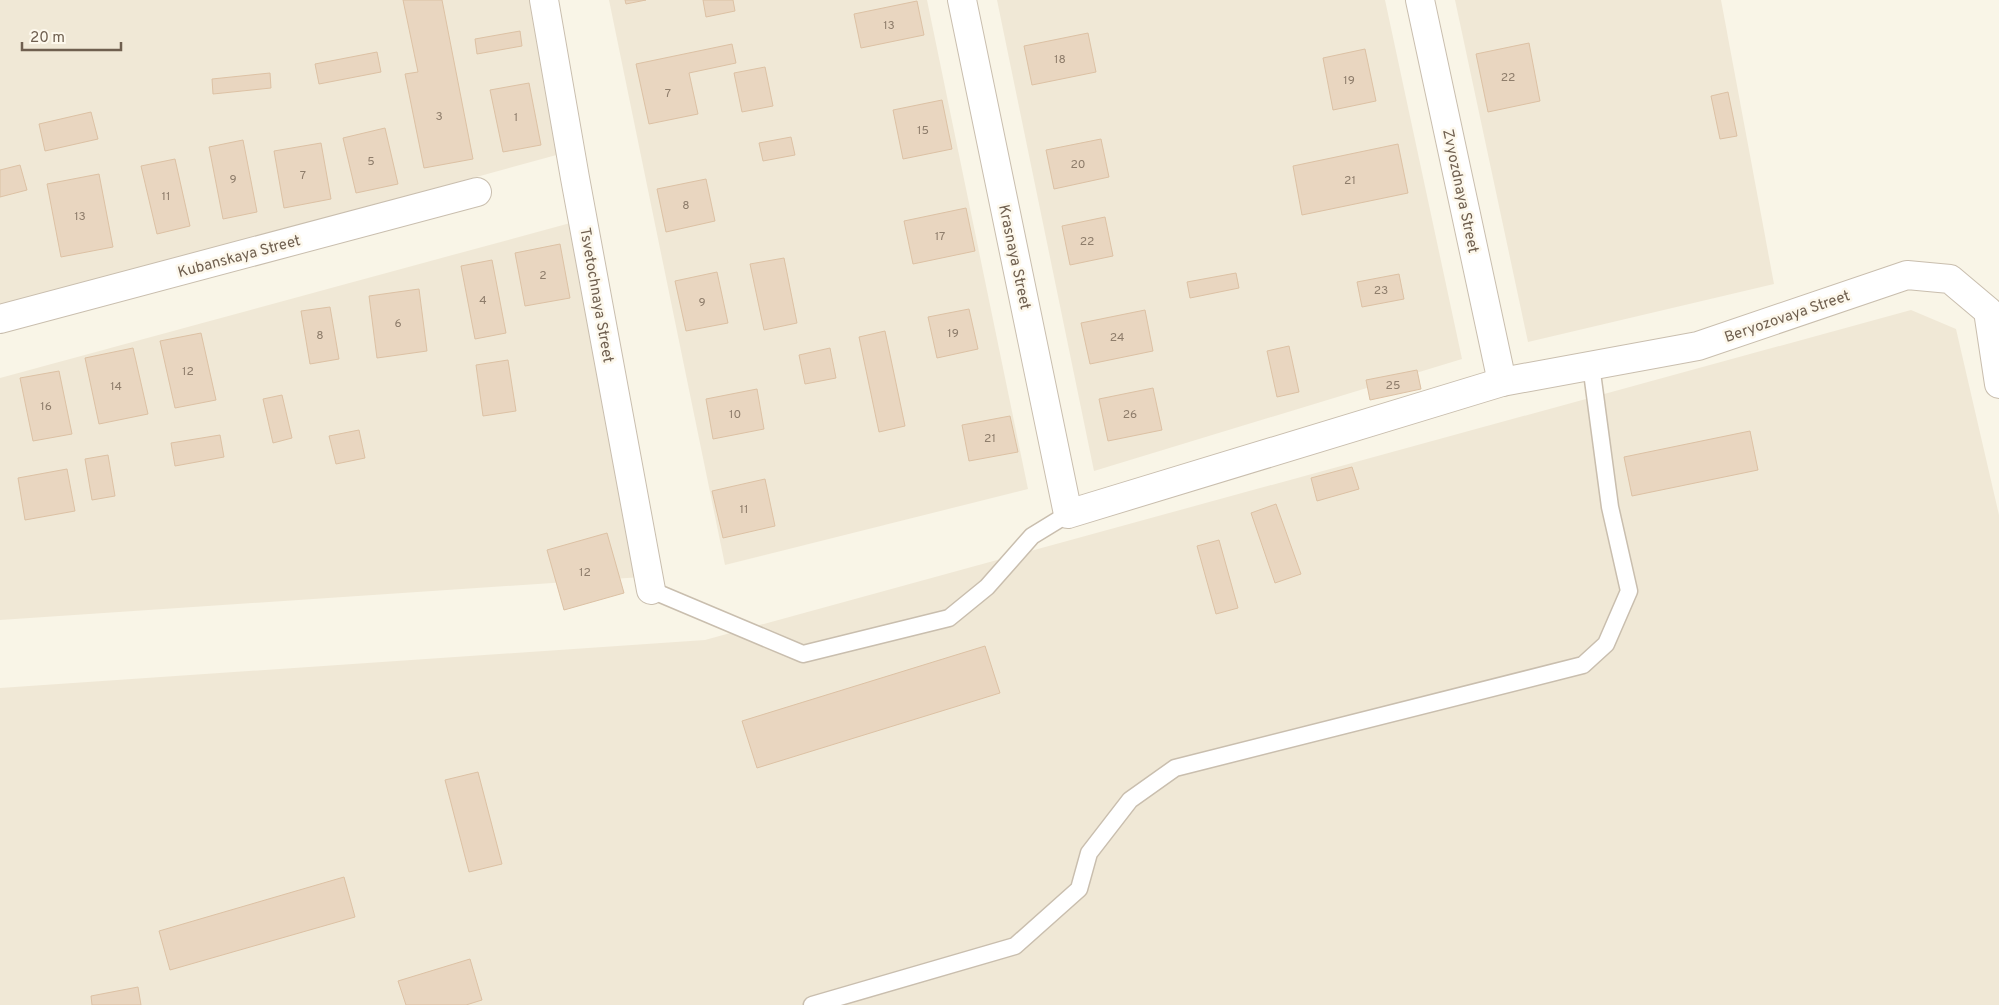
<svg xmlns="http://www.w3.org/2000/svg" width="1999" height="1005" font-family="Overpass,sans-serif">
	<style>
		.residential { fill: #f0e8d6 }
		.building { fill: #e9d6c0; stroke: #dcc1a4 }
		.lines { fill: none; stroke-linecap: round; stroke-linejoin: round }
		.lane-casing { stroke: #c9beae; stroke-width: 19 }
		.street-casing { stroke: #c9beae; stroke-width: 30 }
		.lane { stroke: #fff; stroke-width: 16 }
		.street { stroke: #fff; stroke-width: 28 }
		.labels { text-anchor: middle; stroke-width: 5; stroke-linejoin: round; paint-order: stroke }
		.number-label { font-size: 12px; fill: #8e7d6b }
		.street-label { font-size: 15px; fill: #6f5f4f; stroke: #fdf8ec }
	</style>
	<rect width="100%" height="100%" fill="#f9f5e7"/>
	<g class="residential">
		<path d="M0,0H540L571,151L0,308Z"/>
		<path d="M609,0H927L1028,489L725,565Z"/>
		<path d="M997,0H1385L1462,359L1094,471Z"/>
		<path d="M1455,0H1721L1774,284L1528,342Z"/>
		<path d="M585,219L657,576L0,620V378Z"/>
		<path d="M1911,310L1956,329L1999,515V1005H0V688L705,640Z"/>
	</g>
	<g class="building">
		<path d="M403,0H442L473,159L424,168L405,74L418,72Z"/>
		<path d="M625,0H646L626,4Z"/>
		<path d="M703,0H733L735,11L706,17Z"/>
		<path d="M917,1L924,35L861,48L854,14Z"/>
		<path d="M520,31L522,46L477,54L475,39Z"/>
		<path d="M1088,33L1096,72L1032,85L1024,46Z"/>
		<path d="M1529,43L1540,101L1488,112L1476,54Z"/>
		<path d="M732,44L736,63L689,73L698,114L649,124L636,64Z"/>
		<path d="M1365,49L1376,101L1333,110L1323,58Z"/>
		<path d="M377,52L381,72L319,84L315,64Z"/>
		<path d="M765,67L773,106L742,112L734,73Z"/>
		<path d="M270,73L271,88L213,94L212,79Z"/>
		<path d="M529,83L541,145L503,152L490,90Z"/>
		<path d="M1728,92L1737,136L1720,139L1711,96Z"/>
		<path d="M942,100L952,149L903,159L893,110Z"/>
		<path d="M91,112L98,139L45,151L39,124Z"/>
		<path d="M385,128L398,184L356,193L343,138Z"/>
		<path d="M791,137L795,155L763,161L759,143Z"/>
		<path d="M1101,139L1109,177L1054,189L1046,150Z"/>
		<path d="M243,140L257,212L223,219L209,147Z"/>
		<path d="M321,143L331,199L284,208L274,151Z"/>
		<path d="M1398,144L1408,193L1302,215L1293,166Z"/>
		<path d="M175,159L190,226L157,234L141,166Z"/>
		<path d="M20,165L27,190L0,197V170Z"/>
		<path d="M99,174L113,247L61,257L47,184Z"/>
		<path d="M706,179L715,221L666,232L657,189Z"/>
		<path d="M966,208L975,251L913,264L904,221Z"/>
		<path d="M1105,217L1113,256L1070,265L1062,226Z"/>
		<path d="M560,244L570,298L525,306L515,253Z"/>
		<path d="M784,258L797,323L764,330L750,264Z"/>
		<path d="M492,260L506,333L475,339L461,266Z"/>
		<path d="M717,272L728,323L686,331L675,281Z"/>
		<path d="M1236,273L1239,288L1190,298L1187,282Z"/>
		<path d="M1399,274L1404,299L1362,307L1357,282Z"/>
		<path d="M419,289L427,351L377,358L369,296Z"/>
		<path d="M330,307L339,359L310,364L301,311Z"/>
		<path d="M969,309L978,349L937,358L928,317Z"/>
		<path d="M1145,310L1153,351L1090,364L1081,323Z"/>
		<path d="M885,331L905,426L879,432L859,337Z"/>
		<path d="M201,333L216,400L175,408L160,341Z"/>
		<path d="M1289,346L1299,392L1277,397L1267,351Z"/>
		<path d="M133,348L148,414L99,424L85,358Z"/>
		<path d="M830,348L836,378L805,384L799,355Z"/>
		<path d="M508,360L516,411L483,416L476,365Z"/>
		<path d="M1417,370L1421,389L1370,400L1366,380Z"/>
		<path d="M59,371L72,434L33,441L20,378Z"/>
		<path d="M1153,388L1162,430L1108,441L1099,399Z"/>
		<path d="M757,389L764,429L713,439L706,399Z"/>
		<path d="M282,395L292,438L273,443L263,399Z"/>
		<path d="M1010,416L1018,452L969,461L962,425Z"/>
		<path d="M359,430L365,458L336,464L329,436Z"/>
		<path d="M1750,431L1758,470L1632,496L1624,457Z"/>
		<path d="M220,435L224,457L175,466L171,443Z"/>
		<path d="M108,455L115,496L92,500L85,459Z"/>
		<path d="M1352,467L1359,489L1317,501L1311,478Z"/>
		<path d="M67,469L75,511L25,520L18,478Z"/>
		<path d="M765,479L775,526L723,538L712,491Z"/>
		<path d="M1276,504L1301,574L1275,583L1251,513Z"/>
		<path d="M607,533L624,593L564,610L547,550Z"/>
		<path d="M1219,540L1238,608L1216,614L1197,546Z"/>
		<path d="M985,646L1000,693L757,768L742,721Z"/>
		<path d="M478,772L502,864L469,872L445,780Z"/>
		<path d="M344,877L355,917L170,970L159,931Z"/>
		<path d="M470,959L482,1000L466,1005H406L398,981Z"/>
		<path d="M138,987L141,1005H92L91,996Z"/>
	</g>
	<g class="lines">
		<defs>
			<g id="lane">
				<path d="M651,590L803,654L949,618L987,587L1032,536L1068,514"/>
				<path d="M812,1005L1015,946L1079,889L1089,853L1130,800L1175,768L1583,665L1606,644L1629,591L1610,507L1591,365"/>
			</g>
			<g id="street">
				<path d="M544,0L575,178L651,590"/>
				<path d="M962,0L1068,514L1502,382L1698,346L1907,275L1950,279L1988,311L1999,384"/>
				<path d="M1420,0L1502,382"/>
				<path d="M0,319L477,192"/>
			</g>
		</defs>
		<use href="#lane" class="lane-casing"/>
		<use href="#street" class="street-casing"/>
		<use href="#lane" class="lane"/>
		<use href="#street" class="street"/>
	</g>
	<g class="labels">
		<g class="number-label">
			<text x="889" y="29">13</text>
			<text x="1060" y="63">18</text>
			<text x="1508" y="81">22</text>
			<text x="1349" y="84">19</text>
			<text x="668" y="97">7</text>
			<text x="439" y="120">3</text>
			<text x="516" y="121">1</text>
			<text x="923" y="134">15</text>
			<text x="371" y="165">5</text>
			<text x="1078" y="168">20</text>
			<text x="303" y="179">7</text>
			<text x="233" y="183">9</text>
			<text x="1350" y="184">21</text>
			<text x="166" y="200">11</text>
			<text x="686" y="209">8</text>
			<text x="80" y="220">13</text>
			<text x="940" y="240">17</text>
			<text x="1087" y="245">22</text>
			<text x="543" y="279">2</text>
			<text x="1381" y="294">23</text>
			<text x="483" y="304">4</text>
			<text x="702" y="306">9</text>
			<text x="398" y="327">6</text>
			<text x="953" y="337">19</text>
			<text x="320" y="339">8</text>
			<text x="1117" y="341">24</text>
			<text x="188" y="375">12</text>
			<text x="1393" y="389">25</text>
			<text x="116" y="390">14</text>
			<text x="46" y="410">16</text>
			<text x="735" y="418">10</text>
			<text x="1130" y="418">26</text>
			<text x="990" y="442">21</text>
			<text x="744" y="513">11</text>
			<text x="585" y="576">12</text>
		</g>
		<g class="street-label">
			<text transform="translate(1461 191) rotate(78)" y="5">Zvyozdnaya Street</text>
			<text transform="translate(239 256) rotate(-15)" y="5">Kubanskaya Street</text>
			<text transform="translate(1015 257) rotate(78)" y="5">Krasnaya Street</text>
			<text transform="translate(597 295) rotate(80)" y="5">Tsvetochnaya Street</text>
			<text transform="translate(1787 316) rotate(-19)" y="5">Beryozovaya Street</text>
		</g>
	</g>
	<path d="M22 42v8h99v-8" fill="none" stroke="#6f5f4f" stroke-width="2.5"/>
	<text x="30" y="42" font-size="15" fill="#6f5f4f" stroke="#fdf8ec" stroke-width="4" paint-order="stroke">20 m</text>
</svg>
